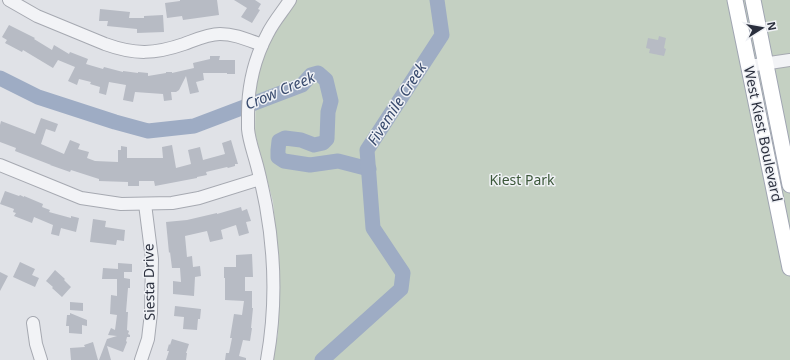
<svg xmlns="http://www.w3.org/2000/svg" width="790" height="360" font-family="'Noto Sans',sans-serif">
	<style>
		.green { fill: #c4d0c2 }
		.lines { fill: none; stroke-linecap: round; stroke-linejoin: round }
		.river { stroke: #9eacc4; stroke-width: 15 }
		.building { fill: #b7bbc4 }
		.minor-casing { stroke: #a6a9b1; stroke-width: 14 }
		.major-casing { stroke: #a0a5b2; stroke-width: 17 }
		.minor { stroke: #f2f3f6; stroke-width: 12 }
		.major { stroke: #fff; stroke-width: 15 }
		.labels { text-anchor: middle; stroke-width: 3; stroke-linejoin: round; paint-order: stroke }
		.street-label { font-size: 14px; fill: #2a2f3d; stroke: #eff1f5 }
		.park-label { font-size: 14px; fill: #3b5739; stroke: #eff1f5 }
		.water-label { font-size: 15px; font-style: italic; fill: #384a6d; stroke: #eff1f5 }
	</style>
	<rect width="100%" height="100%" fill="#e0e2e7"/>
	<path class="green" d="M297,0H790V360H272L278,334L279,267L273,202L255,133L256,76L271,40Z"/>
	<g class="lines">
		<g class="river">
			<path d="M0,78L38,97L115,122L148,131L194,126L302,85L311,75L318,73L326,80L331,101L328,112L327,139L323,143L314,145L301,140L285,138L279,141L278,150V157L284,161L310,165L338,161L369,169"/>
			<path d="M322,360L401,289L403,273L373,228L367,150L442,35L437,0"/>
		</g>
	</g>
	<g class="building">
		<path d="M180,0H217L219,15L183,20L182,16L167,18L165,3L180,1Z"/>
		<path d="M234,0H255L261,4L258,9L260,10L252,23L241,17L247,8Z"/>
		<path d="M100,9L130,12L129,18H144V16L163,15L164,32L137,33V29L107,26L108,21H99Z"/>
		<path d="M9,25L35,38L34,39L52,50L54,45L69,54L70,52L88,59L86,64L103,69L104,67L123,72V71L138,73V72L148,73V76L166,73V72H172V73L194,68L193,63L210,59V56H220L219,60H235V74H227V73H203L204,80L196,82L199,92L190,94L186,76L179,90L176,92H171L172,100L164,101L163,94L135,92L133,102L123,100L126,85L109,82L106,95L99,93L100,87L90,84L91,82L79,79L77,85L68,81L75,67L58,60L53,68L23,50L22,52L5,43L7,40L2,37Z"/>
		<path d="M659,36L666,38L664,48L666,49L664,56L649,53L650,49L646,48L648,38L658,40Z"/>
		<path d="M41,118L58,124L55,132L46,129L41,144L64,154L70,140L80,144L78,149L89,152L87,158L95,161L118,162V150H121V146L127,147V158H163L162,147L172,145L176,168L191,164L188,150L200,147L203,160L225,154L222,143L231,140L238,164H235V166L228,168L227,167L206,172L207,175L197,177V178L155,186L154,181H139V186H128V182L99,181V179L71,170L70,172L50,165H51L15,151L16,148L0,142V125L1,121L35,134Z"/>
		<path d="M5,191L19,196L20,195L24,197V196L43,204L42,207L50,210L49,212L71,218V216L79,218L76,232L61,228L59,236L51,234L53,225L34,217L32,223L14,216L16,213L13,212L14,209L0,204Z"/>
		<path d="M241,207L242,211L247,209L251,221L246,222L249,233L239,236L236,225L221,230L223,239L210,242L207,231L185,236L187,257L192,256L193,267L200,266L201,276L195,277L194,296L173,294V281L181,282L180,268H172L170,252L169,253L166,222L187,220L217,213V214Z"/>
		<path d="M93,219L106,221L105,227L125,230L124,241L117,240L116,245L90,242Z"/>
		<path d="M252,254L253,277H245V291H252V308H253L251,328H252L250,341L243,340L239,356L246,358V360H225L226,353H229L232,338H230L234,314L242,315L244,301L225,300V278H224V267H236V255Z"/>
		<path d="M20,262L35,269L32,275L39,278L35,287L13,277Z"/>
		<path d="M118,263L132,264V272H124V278L130,279V288H128L126,312H128L127,330L129,331L128,334L130,335V337H127L126,341L127,342L123,352L107,346L111,360H99L107,339L117,336L108,335L111,328L115,330L117,315L110,314L111,295L117,296V279H102L103,268L118,269Z"/>
		<path d="M55,270L65,279L64,280L71,287L62,297L52,288L53,287L46,281Z"/>
		<path d="M0,272L8,276L0,291Z"/>
		<path d="M70,302L83,303V311L70,310Z"/>
		<path d="M175,306L201,309L200,319H198L197,330L183,329L184,317L174,316Z"/>
		<path d="M70,313L87,320V326L82,325V334L69,333V326H66L67,315H70Z"/>
		<path d="M172,339L189,344L186,353H187L186,360H166L169,351H167L169,344L170,345Z"/>
		<path d="M93,342L98,360H71L70,348L85,347L84,345Z"/>
	</g>
	<g class="lines">
		<defs>
			<g id="minor">
				<path d="M9,0L37,16L105,44C135,55 155,54 184,44C195,40 208,34 220,34C235,34 248,40 262,45"/>
				<path d="M749,66L790,60"/>
				<path d="M0,165L81,198L121,204L172,203L199,198L260,179"/>
				<path d="M33,323L36,344L41,360"/>
				<path d="M141,360L148,339L151,313L152,259L145,204"/>
				<path d="M267,360C276,310 275,256 266,206C263,191 260,176 256,162C253,151 249,140 248,129C248,124 248,119 248,114C248,85 254,59 268,33C274,21 283,11 290,0"/>
			</g>
			<g id="major">
				<path d="M735,0L790,268"/>
				<path d="M753,0L790,185"/>
			</g>
		</defs>
		<use href="#minor" class="minor-casing"/>
		<use href="#major" class="major-casing"/>
		<use href="#minor" class="minor"/>
		<use href="#major" class="major"/>
	</g>
	<g class="labels">
		<g class="street-label">
			<text transform="translate(763 134) rotate(78)" y="5">West Kiest Boulevard</text>
			<text transform="translate(149 282) rotate(-91)" y="5">Siesta Drive</text>
		</g>
		<g class="park-label">
			<text x="522" y="185">Kiest Park</text>
		</g>
		<g class="water-label">
			<text transform="translate(280 91) rotate(-23)" y="5">Crow Creek</text>
			<text transform="translate(397 104) rotate(-57)" y="5">Fivemile Creek</text>
		</g>
	</g>
	<g transform="translate(762 28) rotate(79)" stroke="#eff1f5" stroke-width="3" paint-order="stroke">
	<path d="M0-3L7 15L0 10L-7 15Z" fill="#2a2f3d"/>
	<text y="-6" font-size="11" font-weight="bold" text-anchor="middle" fill="#2a2f3d">N</text>
	</g>
</svg>
